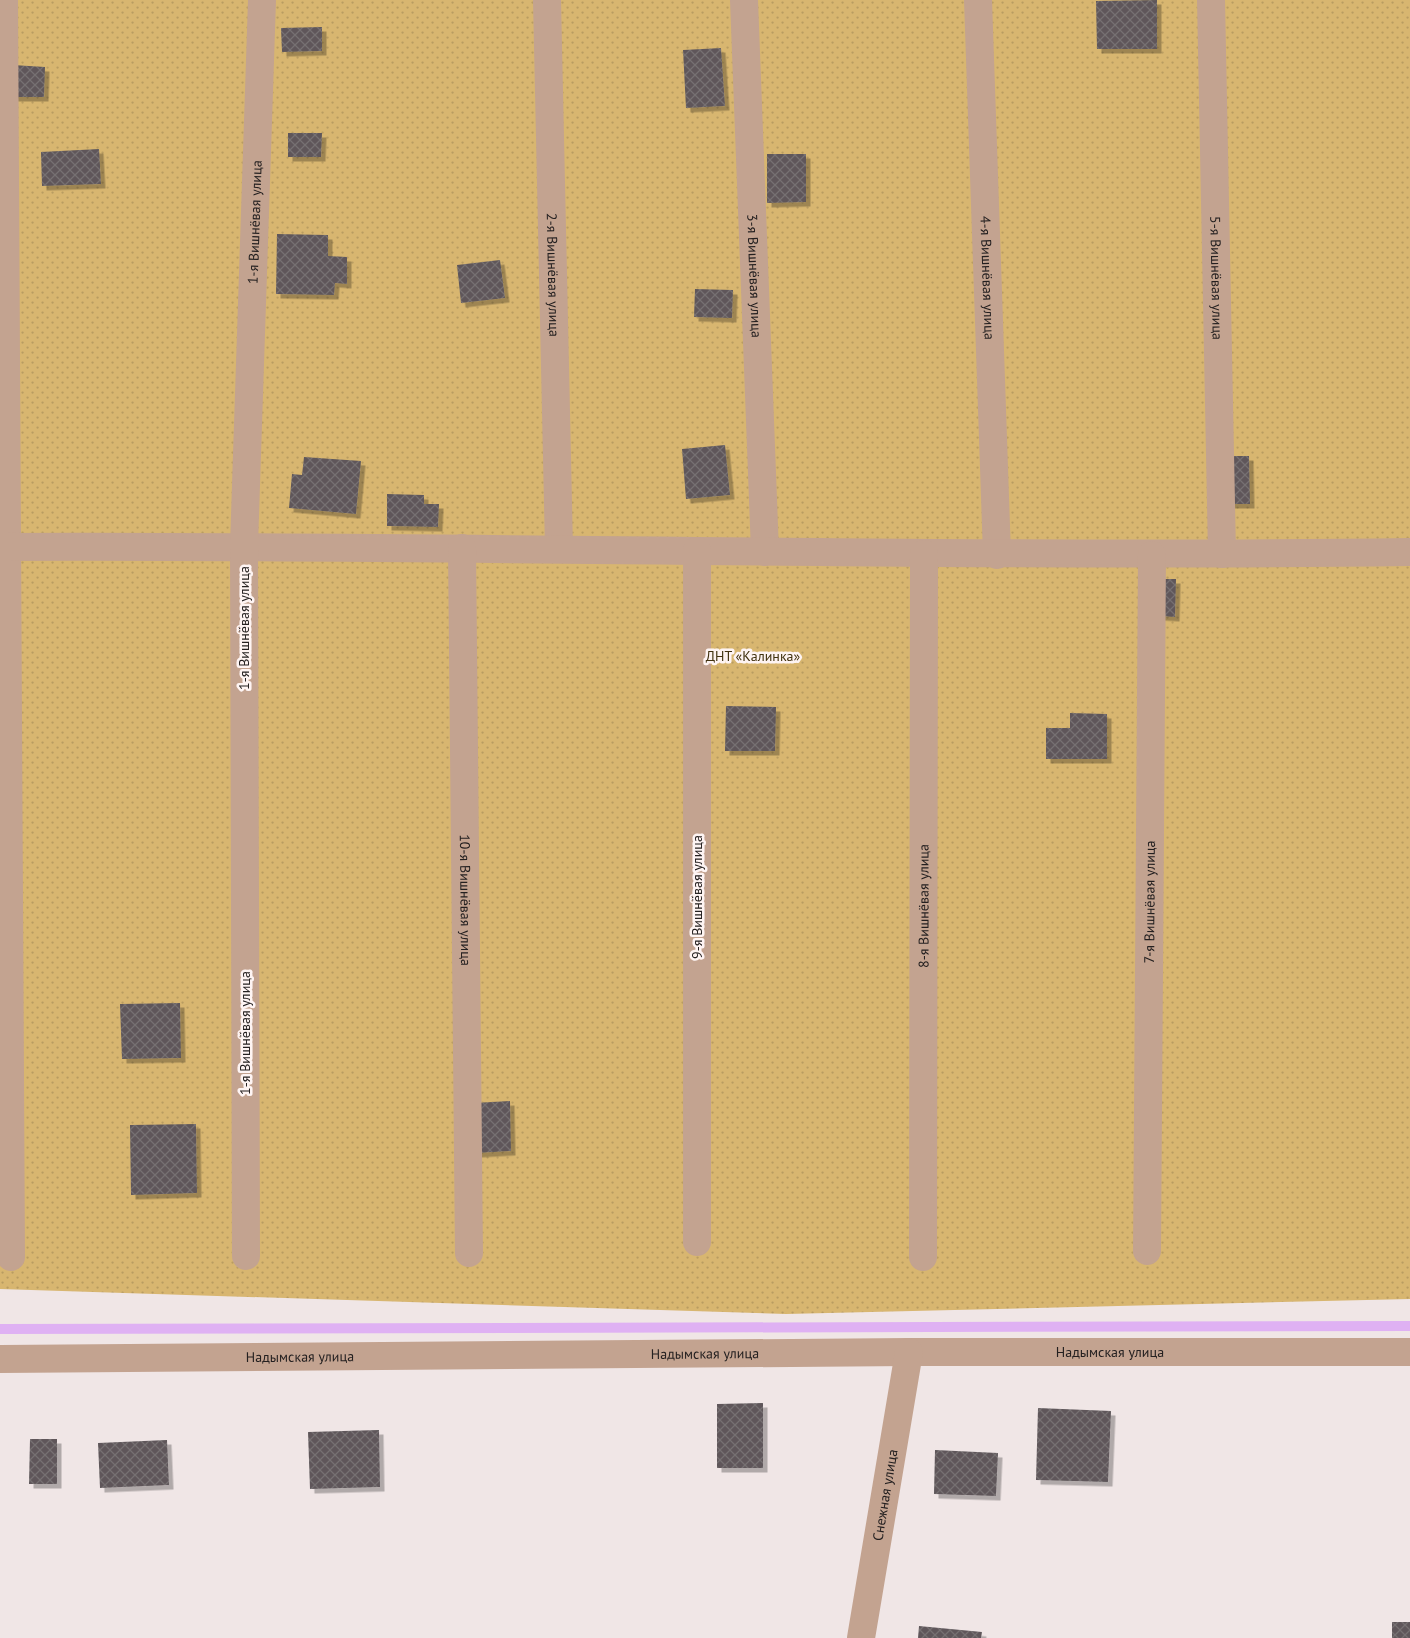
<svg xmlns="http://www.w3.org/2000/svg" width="1410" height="1638" font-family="'PT Sans',sans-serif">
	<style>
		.grass { fill: url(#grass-dots) }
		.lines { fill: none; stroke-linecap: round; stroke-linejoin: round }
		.stream { stroke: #dfb1f3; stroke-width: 10 }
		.building { fill: url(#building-cross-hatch); filter: url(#shadow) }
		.minor { stroke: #c3a390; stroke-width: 28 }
		.labels { text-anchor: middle; stroke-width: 5; stroke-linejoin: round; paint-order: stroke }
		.street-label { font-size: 14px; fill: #242020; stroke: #fef4f3 }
		.park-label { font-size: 14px; fill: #40310f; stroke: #fef4f3 }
	</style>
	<defs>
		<pattern id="grass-dots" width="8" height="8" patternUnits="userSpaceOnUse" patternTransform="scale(1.25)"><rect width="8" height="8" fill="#d8b670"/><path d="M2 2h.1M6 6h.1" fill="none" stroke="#b99c61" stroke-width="1.8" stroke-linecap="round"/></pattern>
		<pattern id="building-cross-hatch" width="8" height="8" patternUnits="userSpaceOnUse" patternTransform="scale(1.25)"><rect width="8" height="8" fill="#5e575a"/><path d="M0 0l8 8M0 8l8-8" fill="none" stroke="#767072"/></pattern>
		<filter id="shadow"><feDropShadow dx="4.5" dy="4.5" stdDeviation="0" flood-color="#0004"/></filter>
	</defs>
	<rect width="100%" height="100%" fill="#f0e6e6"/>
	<path class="grass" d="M0,0H1410V1299L786,1314L0,1289Z"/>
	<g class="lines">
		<path class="stream" d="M0,1329L1410,1326"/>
	</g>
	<g class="building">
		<path d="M1157,0V49H1097L1096,1Z"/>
		<path d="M322,27V51L282,52L281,28Z"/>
		<path d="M721,48L725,106L686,108L683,50Z"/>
		<path d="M13,65L45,67L44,97H12Z"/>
		<path d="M288,133H322L321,157H288Z"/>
		<path d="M99,149L101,184L42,186L41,152Z"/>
		<path d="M767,154H806V202L767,203Z"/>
		<path d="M277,234L328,235V256L347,257V284L335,283L334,295L276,294Z"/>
		<path d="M500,260L505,298L461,303L457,265Z"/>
		<path d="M695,289L733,290L732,318L694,317Z"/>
		<path d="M725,445L730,495L686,499L682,449Z"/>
		<path d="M1228,456H1249L1250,504H1228Z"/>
		<path d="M304,457L361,461L356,514L289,508L292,474L302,475Z"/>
		<path d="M387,494L424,495V504H439L438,527L387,526Z"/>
		<path d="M1160,579H1176L1175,617L1159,616Z"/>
		<path d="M726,706L776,707L775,751H725Z"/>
		<path d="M1070,713L1107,714V759H1046V728H1070Z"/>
		<path d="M180,1003L181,1058L122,1059L120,1004Z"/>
		<path d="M510,1101L511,1151L476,1153L474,1103Z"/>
		<path d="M196,1124L197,1193L131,1195L130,1125Z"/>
		<path d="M763,1403V1468H717V1404Z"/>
		<path d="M1038,1408L1111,1411L1108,1482L1036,1480Z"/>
		<path d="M379,1430L380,1487L310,1489L308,1432Z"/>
		<path d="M30,1439H57V1484H29Z"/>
		<path d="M167,1440L169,1485L100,1488L98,1443Z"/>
		<path d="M935,1450L998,1453L996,1496L934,1494Z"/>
		<rect x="1392" y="1622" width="18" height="16"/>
		<path d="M919,1626L982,1632L981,1638H918Z"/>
	</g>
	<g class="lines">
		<g class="minor">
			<path d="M4,0L11,1257"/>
			<path id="s1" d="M547,0L559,549"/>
			<path id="s2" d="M744,0L765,552"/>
			<path id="s3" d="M978,0L997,555"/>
			<path id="s4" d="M1211,0L1222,554"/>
			<path d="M0,547C470,545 940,558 1410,552"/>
			<path id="s5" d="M462,548L469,1253"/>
			<path d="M697,551V1242"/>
			<path id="s6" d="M1147,1251L1152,555"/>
			<path id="s7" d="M246,1256L244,546L262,0"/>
			<path id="s8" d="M923,1257L924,554"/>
			<path id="s9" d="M0,1359L909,1352H1410"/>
			<path id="s10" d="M861,1638L909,1352"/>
		</g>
	</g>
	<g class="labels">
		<g class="street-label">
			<text dy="5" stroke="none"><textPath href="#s7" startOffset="1034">1-я Вишнёвая улица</textPath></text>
			<text dy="5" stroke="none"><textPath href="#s1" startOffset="275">2-я Вишнёвая улица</textPath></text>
			<text dy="5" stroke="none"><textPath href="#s2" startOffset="276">3-я Вишнёвая улица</textPath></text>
			<text dy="5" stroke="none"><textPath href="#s3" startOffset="278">4-я Вишнёвая улица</textPath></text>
			<text dy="5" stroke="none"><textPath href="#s4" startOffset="278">5-я Вишнёвая улица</textPath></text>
			<text transform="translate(244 628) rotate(-90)" y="5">1-я Вишнёвая улица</text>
			<text transform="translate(697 897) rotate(-90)" y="5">9-я Вишнёвая улица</text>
			<text dy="5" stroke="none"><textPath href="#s5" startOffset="352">10-я Вишнёвая улица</textPath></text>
			<text dy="5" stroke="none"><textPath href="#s6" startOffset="349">7-я Вишнёвая улица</textPath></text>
			<text dy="5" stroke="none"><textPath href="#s8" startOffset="351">8-я Вишнёвая улица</textPath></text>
			<text transform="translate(245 1033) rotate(-90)" y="5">1-я Вишнёвая улица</text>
			<text dy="5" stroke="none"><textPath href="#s9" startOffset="1110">Надымская улица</textPath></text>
			<text dy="5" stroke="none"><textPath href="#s9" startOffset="705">Надымская улица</textPath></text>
			<text dy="5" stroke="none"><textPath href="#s9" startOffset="300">Надымская улица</textPath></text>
			<text dy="5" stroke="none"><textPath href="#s10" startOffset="145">Снежная улица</textPath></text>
		</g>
		<g class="park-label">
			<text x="753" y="661">ДНТ «Калинка»</text>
		</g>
	</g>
</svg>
